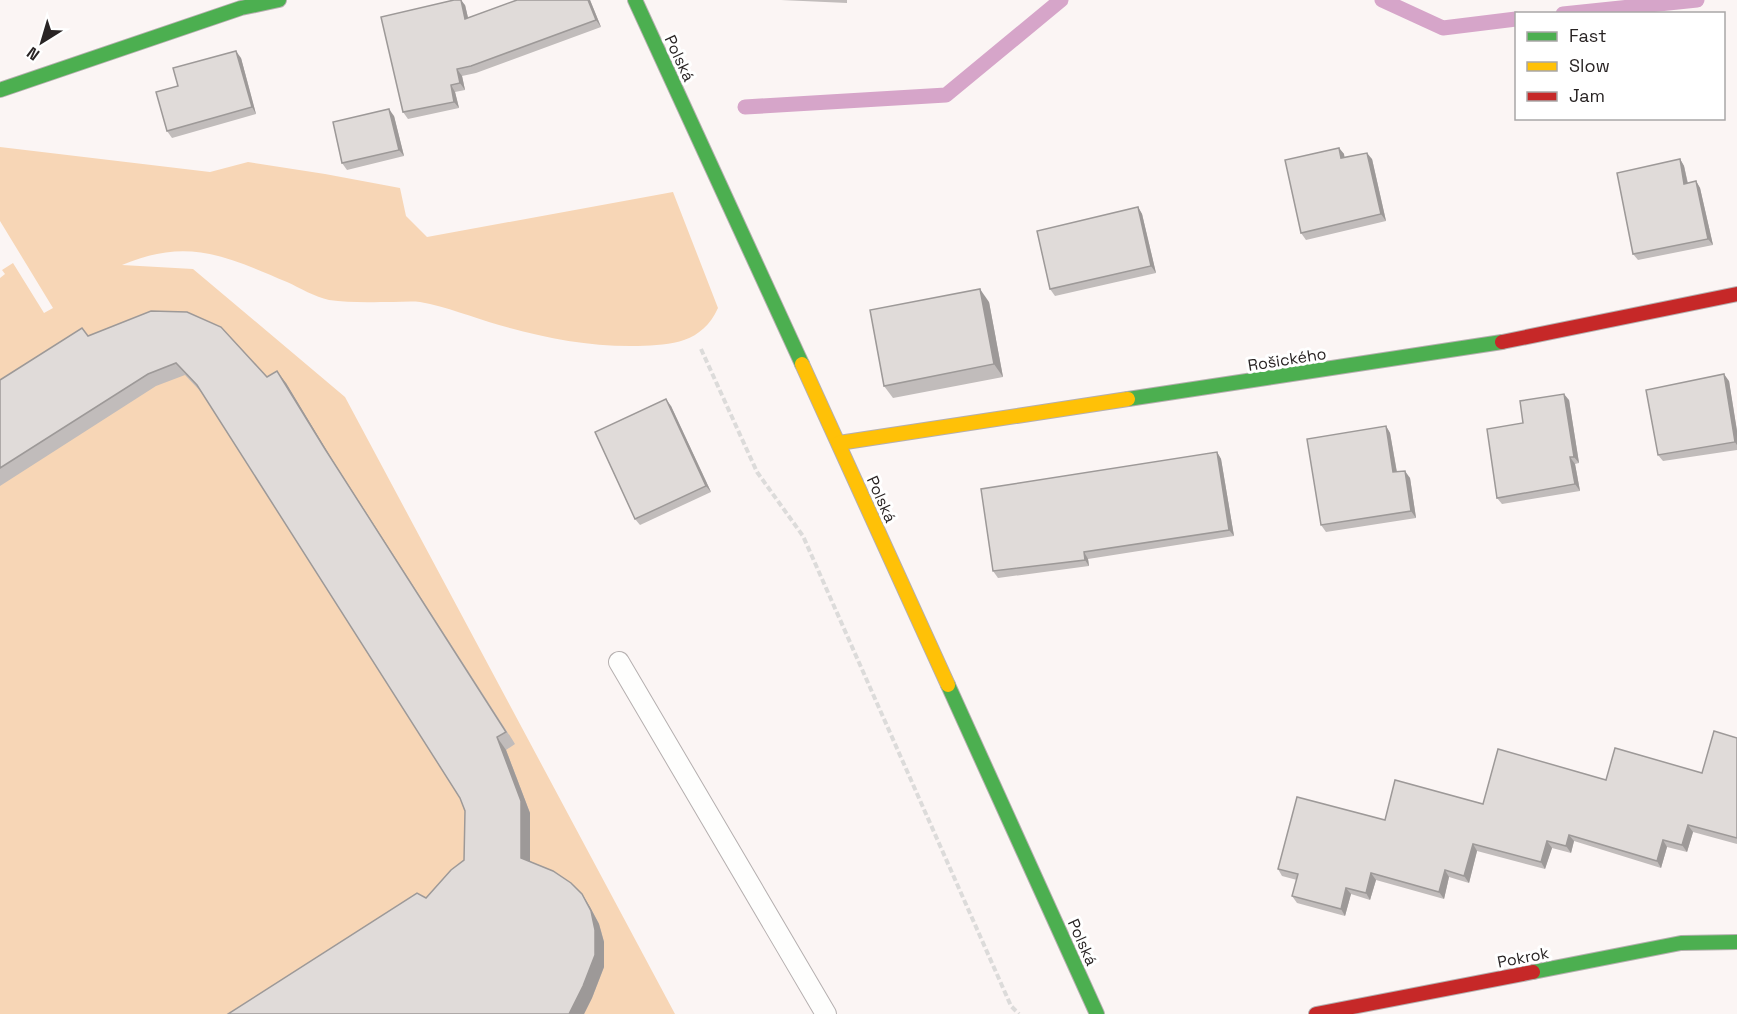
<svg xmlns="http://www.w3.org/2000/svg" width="1737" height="1014" font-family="'Space Grotesk',sans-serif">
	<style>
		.green { fill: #f7d6b6 }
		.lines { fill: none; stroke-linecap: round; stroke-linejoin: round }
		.stream { stroke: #d6a5c9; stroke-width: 15 }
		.lane-casing { stroke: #b5afaf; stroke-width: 22 }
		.fast-casing { stroke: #b5afaf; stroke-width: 16 }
		.slow-casing { stroke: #b5afaf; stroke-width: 16 }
		.jam-casing { stroke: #b5afaf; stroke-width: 16 }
		.path { stroke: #dcdbda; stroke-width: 4; stroke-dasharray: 6 3; stroke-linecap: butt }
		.lane { stroke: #fefefd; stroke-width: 20 }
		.fast { stroke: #4caf50; stroke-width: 14 }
		.slow { stroke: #ffc107; stroke-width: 14 }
		.jam { stroke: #c62828; stroke-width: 14 }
		.wall { fill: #c1bcbb }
		.shaded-wall { fill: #9d9998 }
		.building { fill: #e0dbd9; stroke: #9d9998; stroke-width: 1.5 }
		.labels { text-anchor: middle; stroke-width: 6; stroke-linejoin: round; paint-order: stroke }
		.street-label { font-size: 16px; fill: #292424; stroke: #fff }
	</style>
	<rect width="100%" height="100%" fill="#fbf5f4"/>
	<path class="green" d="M0,147L210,172L248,162L325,174L400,188L406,216L427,237L673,192L718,308C702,343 672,345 638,346C589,347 545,338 499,325C472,317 447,307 420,302C411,301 402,302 393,302C373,302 348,303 329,300C315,297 300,288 287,282C225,256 188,237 122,265L193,269L345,397L675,1014H0V278L5,274L2,270L13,263L44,313L53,308L0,221Z"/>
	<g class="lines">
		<g class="stream">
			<path d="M1382,0L1443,28L1516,19"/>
			<path d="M1563,14L1697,0"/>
			<path d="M745,107L946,95L1061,0"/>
		</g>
		<defs>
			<path id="lane" d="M619,662L826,1014"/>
			<g id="fast">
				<path d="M635,0L802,364"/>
				<path d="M0,90L241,8L279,0"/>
				<path d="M1128,399L1502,342"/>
				<path d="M948,685L1097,1014"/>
				<path d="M1533,972L1681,943L1737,942"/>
			</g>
			<g id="slow">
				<path d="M802,364L948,685"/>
				<path d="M839,443L1128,399"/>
			</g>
			<g id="jam">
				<path d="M1502,342L1737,294"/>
				<path d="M1316,1014L1533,972"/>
			</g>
		</defs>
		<use href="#lane" class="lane-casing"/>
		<use href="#fast" class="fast-casing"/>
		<use href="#slow" class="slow-casing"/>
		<use href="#jam" class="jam-casing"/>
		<path class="path" d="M701,349L757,472L803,536L1011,1006L1019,1014"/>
		<use href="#lane" class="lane"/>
		<use href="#fast" class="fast"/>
		<use href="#slow" class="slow"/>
		<use href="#jam" class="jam"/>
	</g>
	<g class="wall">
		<path d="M517,0H590L601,27L476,73L462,76L465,90L455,92L459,108L408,119L403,112L465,5L468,18Z"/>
		<path d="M781,0H847V3Z"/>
		<path d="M241,58L256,114L172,138L167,131L178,86Z"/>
		<path d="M394,116L404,156L347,170L342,163Z"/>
		<path d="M1339,148L1344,154V158L1372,159L1386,221L1306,240L1301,233Z"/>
		<path d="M1680,159L1684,166L1688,183L1696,181L1700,188L1713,245L1638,260L1633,254Z"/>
		<path d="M1138,207L1142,214L1156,273L1055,296L1050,289Z"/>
		<path d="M989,302L1003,377L893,398L884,386Z"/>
		<path d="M88,336L267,377L286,383L333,461L515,744L506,750L530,813V861L582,894L590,907L599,924L604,942V967L592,998L584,1014H228L426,898L464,860L465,811L460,798L204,395L185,375L156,386L0,486V380Z"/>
		<path d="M1729,381L1737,431V450L1663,461L1658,455Z"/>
		<path d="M1569,400L1579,463L1575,464L1580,491L1502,504L1497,498L1523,423Z"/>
		<path d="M671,406L711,492L640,525L635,519Z"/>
		<path d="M1386,426L1390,433L1397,472L1410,478L1416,518L1326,532L1321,525Z"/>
		<path d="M1217,452L1221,459L1234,536L1088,559L1089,566L998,578L993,571Z"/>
		<path d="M1737,738V844L1693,832L1687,852L1667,847L1661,868L1574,841L1571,853L1552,848L1545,869L1477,851L1469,883L1449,877L1444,899L1376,880L1370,900L1351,894L1345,916L1297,903L1292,896L1297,880L1282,876L1278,869L1385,820L1483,804L1606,780L1702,773Z"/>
	</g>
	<g class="shaded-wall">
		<path d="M461,0L465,5L470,26L465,19Z"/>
		<path d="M588,0H590L601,27L596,20Z"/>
		<path d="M236,51L241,58L256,114L252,107Z"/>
		<path d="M457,69L462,76L465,90L460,83Z"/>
		<path d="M451,85L455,92L459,108L454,102Z"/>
		<path d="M389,109L394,116L404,156L399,150Z"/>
		<path d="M1339,148L1344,154L1346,165L1341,158Z"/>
		<path d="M1367,153L1372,159L1386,221L1381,214Z"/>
		<path d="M1680,159L1684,166L1689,190L1684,184Z"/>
		<path d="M1696,181L1700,188L1713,245L1708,239Z"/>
		<path d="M1138,207L1142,214L1156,273L1151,266Z"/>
		<path d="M980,289L989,302L1003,377L994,364Z"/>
		<path d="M277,371L286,383L333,461L515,744L325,449Z"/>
		<path d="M1724,374L1729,381L1737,431V445L1735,442Z"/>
		<path d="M1564,394L1569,400L1579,463L1574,457Z"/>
		<path d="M666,399L671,406L711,492L706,486Z"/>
		<path d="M1386,426L1390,433L1398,479L1393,472Z"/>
		<path d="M1217,452L1221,459L1234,536L1229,530Z"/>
		<path d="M1570,457L1575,464L1580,491L1575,484Z"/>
		<path d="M1405,471L1410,478L1416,518L1411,511Z"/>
		<path d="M1084,552L1088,559L1089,566L1085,560Z"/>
		<path d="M497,737L506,750L530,813V870L521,858Z"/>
		<path d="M1688,825L1693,832L1687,852L1682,845Z"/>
		<path d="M1569,835L1574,841L1571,853L1566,846Z"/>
		<path d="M1663,840L1667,847L1661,868L1657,861Z"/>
		<path d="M1547,841L1552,848L1545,869L1541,862Z"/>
		<path d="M1473,844L1477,851L1469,883L1464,876Z"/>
		<path d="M1445,870L1449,877L1444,899L1439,892Z"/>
		<path d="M1371,873L1376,880L1370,900L1366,893Z"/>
		<path d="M1346,888L1351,894L1345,916L1341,909Z"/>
		<path d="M582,894L590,907L599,924L604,942V967L592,998L584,1014H569Z"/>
	</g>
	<g class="building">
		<path d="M454,0H461L465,19L517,0H588L596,20L471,66L457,69L460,83L451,85L454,102L403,112L381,17Z"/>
		<path d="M236,51L252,107L167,131L156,92L178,86L173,68Z"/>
		<path d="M389,109L399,150L342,163L333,122Z"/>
		<path d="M1339,148L1341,158L1367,153L1381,214L1301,233L1285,160Z"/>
		<path d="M1680,159L1684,184L1696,181L1708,239L1633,254L1617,173Z"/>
		<path d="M1138,207L1151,266L1050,289L1037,231Z"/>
		<path d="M980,289L994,364L884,386L870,310Z"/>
		<path d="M151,311L187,312L221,327L267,377L277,371L325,449L506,732L497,737L521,801V858L553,871L571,883L582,894L591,911L595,930V955L583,986L569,1014H228L417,893L426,898L451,870L464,860L465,811L460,798L197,385L176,363L148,374L0,468V380L82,328L88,336Z"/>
		<path d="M1724,374L1735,442L1658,455L1646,390Z"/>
		<path d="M1564,394L1574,457H1570L1575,484L1497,498L1487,429L1523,423L1520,401Z"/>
		<path d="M666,399L706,486L635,519L595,432Z"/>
		<path d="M1386,426L1393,472L1405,471L1411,511L1321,525L1307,439Z"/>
		<path d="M1217,452L1229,530L1084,552L1085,560L993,571L981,489Z"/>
		<path d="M1714,731L1737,738V838L1688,825L1682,845L1663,840L1657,861L1569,835L1566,846L1547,841L1541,862L1473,844L1464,876L1445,870L1439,892L1371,873L1366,893L1346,888L1341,909L1292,896L1298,874L1278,869L1297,797L1385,820L1395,780L1483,804L1498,749L1606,780L1615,748L1702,773Z"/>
	</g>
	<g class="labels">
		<g class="street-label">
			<text transform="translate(680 58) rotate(65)" y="6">Polská</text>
			<text transform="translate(1287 359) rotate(-9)" y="6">Rošického</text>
			<text transform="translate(882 499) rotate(66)" y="6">Polská</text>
			<text transform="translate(1083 942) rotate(66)" y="6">Polská</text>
			<text transform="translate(1523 957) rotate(-11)" y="6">Pokrok</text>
		</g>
	</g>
	<rect x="1515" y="12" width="210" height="108" fill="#ffffff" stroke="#a9a7a7" stroke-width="1.5"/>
	<rect x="1527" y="32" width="30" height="9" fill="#4caf50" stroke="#a9a7a7" stroke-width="1.5"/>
	<text x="1569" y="42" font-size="18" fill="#292424">Fast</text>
	<rect x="1527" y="62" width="30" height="9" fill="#ffc107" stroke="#a9a7a7" stroke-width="1.5"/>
	<text x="1569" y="72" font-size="18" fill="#292424">Slow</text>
	<rect x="1527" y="92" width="30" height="9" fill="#c62828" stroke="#a9a7a7" stroke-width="1.5"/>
	<text x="1569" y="102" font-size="18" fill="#292424">Jam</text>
	<g transform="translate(42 42) rotate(217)" stroke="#ffffff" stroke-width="4.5" paint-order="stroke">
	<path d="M0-4.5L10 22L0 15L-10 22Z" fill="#292424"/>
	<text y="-9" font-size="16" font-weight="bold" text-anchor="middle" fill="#292424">N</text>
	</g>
</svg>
